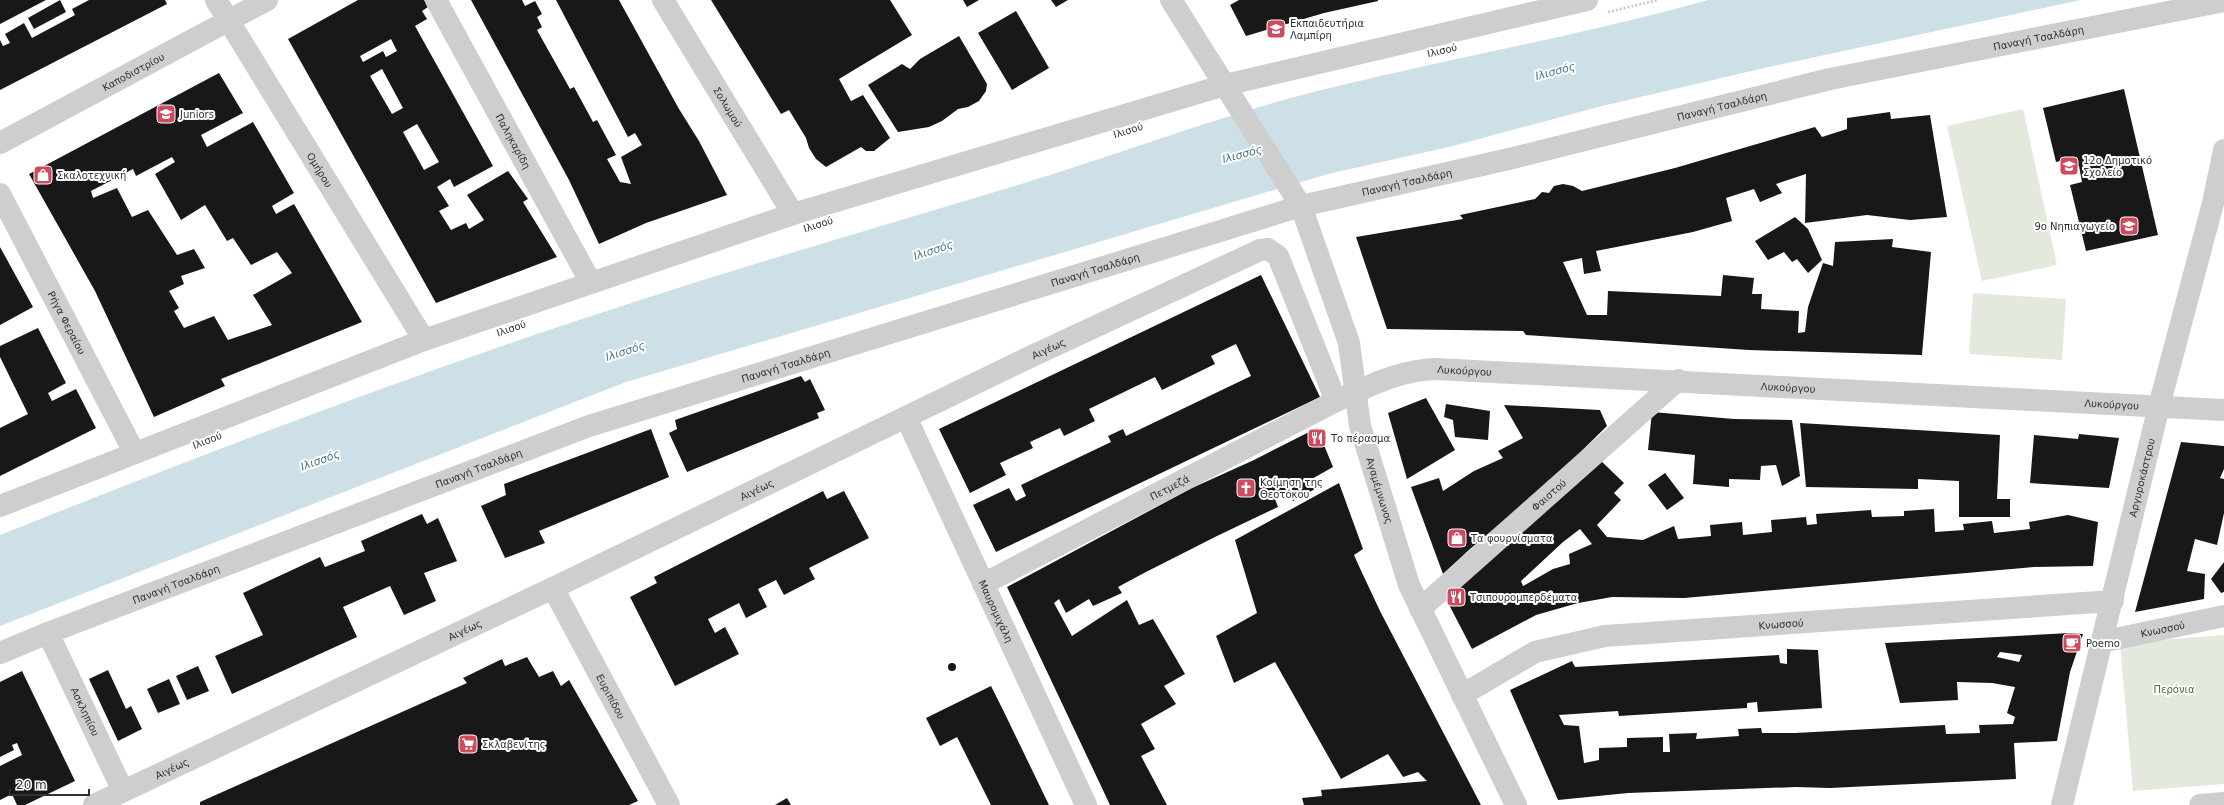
<svg xmlns="http://www.w3.org/2000/svg" width="2224" height="805" font-family="'DejaVu Sans',sans-serif">
	<style>
		.green { fill: #e4e9de }
		.water { fill: #cddfe7 }
		.building { fill: #181818; fill-rule: evenodd }
		.lines { fill: none; stroke-linecap: round; stroke-linejoin: round }
		.path { stroke: #c8c8c8; stroke-width: 2.5; stroke-dasharray: 2 2; stroke-linecap: butt }
		.minor { stroke: #cecece; stroke-width: 22 }
		.labels { text-anchor: middle; stroke-width: 4; stroke-linejoin: round; paint-order: stroke }
		.poi-label { font-size: 10px; fill: #313131; stroke: #fff; text-anchor: start }
		.street-label { font-size: 10px; fill: #313131; stroke: #fff }
		.park-label { font-size: 10px; fill: #576743; stroke: #fff }
		.water-label { font-size: 11px; font-style: italic; fill: #487589; stroke: #fff }
	</style>
	<rect width="100%" height="100%" fill="#fff"/>
	<g class="green">
		<path d="M2023,109L2057,265L1982,281L1947,126Z"/>
		<path d="M1973,293L2066,299L2062,360L1969,354Z"/>
		<path d="M2224,635V784L2133,791L2120,643Z"/>
	</g>
	<path class="water" d="M1708,0H2081L1764,68L1598,107L1453,146L1328,174L626,382L0,626V535C176,465 352,397 531,336C693,281 857,233 1021,184C1110,157 1198,124 1287,99C1426,62 1569,39 1708,0Z"/>
	<g class="building">
		<path d="M0,0H46L0,24Z"/>
		<path d="M60,0L66,12L34,29L28,18Z"/>
		<path d="M89,0H165L167,4L0,90V40L3,46L10,43L5,34L24,23L32,38L75,15L72,9Z"/>
		<path d="M358,0H424L428,7L422,11L427,19L415,26L493,166L454,187L450,179L437,187L449,206L439,211L451,230L466,223L469,229L484,220L467,195L508,171L528,199L523,202L557,257L436,303L288,39ZM391,39L397,51L386,57L383,51L363,62L360,56ZM382,69L403,108L392,114L370,76ZM417,124L439,162L424,170L403,132Z"/>
		<path d="M471,0H522L525,6L535,1L542,14L537,17L542,27L537,30L570,89L574,87L593,122L597,120L616,155L607,159L620,182L631,184L621,157L642,145L635,133L628,137L556,0H619L679,109L699,141L727,195L646,223L599,244L569,180Z"/>
		<path d="M711,0H890L912,35L839,79L851,101L863,95L890,138L874,151H866L861,147L826,167L816,159L809,148L806,138L789,110L781,114Z"/>
		<path d="M963,0H979L967,7Z"/>
		<path d="M1051,0H1068L1056,7Z"/>
		<path d="M1239,0H1378V1L1324,13L1246,36L1230,5Z"/>
		<path d="M1016,11L1049,68L1012,90L978,33Z"/>
		<path d="M959,36L987,84L986,91L979,101L968,107L958,109L942,121L929,127L898,132L868,85L902,64L910,69L920,59Z"/>
		<path d="M219,73L243,113L201,135L207,147L253,122L294,193L272,206L276,214L294,204L362,322L221,379L225,386L154,417L95,291L29,174ZM172,157L175,162L155,174L181,220L205,205L227,241L233,238L251,265L277,252L292,273L253,295L272,325L228,340L214,316L184,328L174,311L179,308L169,291L184,284L181,276L205,268L194,249L177,255L148,210L132,217L117,188L93,198L91,191L133,169L136,176Z"/>
		<path d="M2124,89L2158,235L2086,251L2070,185L2082,182L2079,166L2071,168L2069,159L2056,162L2043,108Z"/>
		<path d="M1890,112L1891,119L1930,115L1947,217L1910,220L1867,215L1805,223L1806,174L1776,184L1782,193L1760,202L1754,189L1726,198L1732,221L1693,232L1596,251L1601,271L1584,274L1582,258L1563,262L1587,315H1607L1608,291L1721,296L1723,275L1754,278L1752,294H1762L1761,309L1799,311L1798,333L1805,332L1808,307L1823,263L1833,266L1835,242L1893,239L1892,247L1931,252L1922,355L1749,350L1526,335L1523,331L1387,329L1356,237L1463,219L1460,215L1535,199L1542,192L1549,193L1554,186L1563,184L1573,186L1582,191L1675,168L1815,127L1822,137L1847,129V118Z"/>
		<path d="M1795,217L1808,229L1822,260L1808,273L1797,259L1792,262L1784,252L1768,260L1755,241Z"/>
		<path d="M0,247L33,307L0,325Z"/>
		<path d="M1261,275L1320,397L996,552L973,505L1009,488L1016,501L1026,496L1021,485L1111,442L1108,436L1123,429L1126,436L1251,376L1236,344L1211,356L1215,364L1162,390L1155,377L1089,409L1095,421L1064,436L1060,428L1030,442L1033,448L1000,463L1006,475L970,493L939,429Z"/>
		<path d="M38,328L66,383L48,393L52,401L76,389L96,428L0,476V428L28,414L0,357V346Z"/>
		<path d="M801,376L805,382L810,379L825,410L817,413L819,418L687,472L669,433L677,429L675,420Z"/>
		<path d="M1426,398L1455,450L1407,479L1388,413Z"/>
		<path d="M1446,404L1490,411L1488,440L1455,437L1453,420L1444,417Z"/>
		<path d="M1504,405L1600,410L1607,426L1550,482L1470,549L1443,574L1411,487L1439,478L1443,491L1474,471L1503,458L1498,451L1523,438Z"/>
		<path d="M1652,412L1734,419L1792,420L1800,476L1782,486L1776,465L1761,466L1760,480L1729,479V487L1693,484L1695,455L1648,450Z"/>
		<path d="M1800,423L2000,435L1997,499H2010V517H1959V481L1918,479V489L1806,487Z"/>
		<path d="M1317,428L1333,467L1310,480L1315,489L1293,501L1288,492L1275,499L1278,507L1217,536L1144,573L1118,587L1122,593L1093,606L1089,599L1066,613L1059,599L1054,603L1072,636L1127,600L1139,625L1153,619L1185,674L1164,686L1176,704L1141,724L1155,749L1141,756L1167,805H1110L1007,587L1192,488L1254,460Z"/>
		<path d="M651,429L669,477L539,531L545,543L505,558L481,506L506,495L504,484Z"/>
		<path d="M2079,434L2119,438L2109,488L2030,483L2034,435L2078,439Z"/>
		<path d="M2181,442L2224,446V469L2220,478L2224,479V513L2217,545L2195,539L2187,571L2205,574L2204,599L2135,612Z"/>
		<path d="M1598,458L1624,483L1614,493L1621,500L1597,525L1607,537L1643,540L1674,526L1678,539L1711,536L1710,525L1742,522L1743,535L1772,532L1771,520L1806,517L1807,525L1817,524L1816,514L1871,510L1872,517L1904,516V511L1934,509L1935,532L1964,530L1963,524L1992,521L1994,533L2030,529L2029,522L2068,515L2098,522L2093,566L2034,567L1684,598L1612,597L1578,603L1536,615L1472,649L1445,597ZM1580,529L1592,544L1569,554L1570,564L1553,569L1523,586L1521,581L1563,542Z"/>
		<path d="M1665,473L1684,498L1667,510L1648,485Z"/>
		<path d="M1339,483L1363,549L1354,555L1358,564L1380,611L1481,805H1304L1302,798L1322,796L1321,790L1427,781L1418,772L1403,777L1388,754L1341,779L1275,662L1234,683L1216,636L1257,613L1235,540Z"/>
		<path d="M823,491L827,499L844,491L869,538L809,568L815,579L784,595L776,580L758,589L767,607L746,618L739,603L708,619L715,633L725,627L739,654L675,686L630,597L657,583L654,577Z"/>
		<path d="M422,514L427,524L438,518L457,561L424,573L436,601L404,615L390,586L343,607L357,637L232,694L215,656L263,635L243,593L320,557L325,567L365,551L361,541Z"/>
		<path d="M2224,562V592L2221,593L2211,579Z"/>
		<path d="M2070,633L2083,634L2070,672L2057,741L2014,743L2016,779L1830,788L1796,787L1628,793L1558,800L1510,690L1572,661L1575,667L1779,655L1780,663L1787,664V649L1818,650L1822,708L1758,712L1757,702L1747,703V708L1619,716L1618,711L1559,715L1564,725L1579,726L1584,763L1599,760V748L1627,747V738L1663,737V752H1670L1669,734L1697,733L1696,739L1739,736L1738,729L1761,728L1762,733H1795L1945,725L1946,734L1980,733L1979,725L2013,724L2015,717L2007,713L2015,687L1992,683L1957,682L1958,700L1900,703L1885,643ZM2000,652L2022,655L2019,662L1997,657Z"/>
		<path d="M527,657L539,677L553,671L561,686L569,680L638,801L629,805H200V802L467,683L463,678L502,659L505,666Z"/>
		<circle cx="952" cy="667" r="4"/>
		<path d="M198,666L209,691L187,700L176,676Z"/>
		<path d="M108,670L126,709L131,706L142,729L118,741L89,679Z"/>
		<path d="M22,671L75,781L25,805H17L12,794L0,800V766L22,755L17,743L12,745L14,750L0,757V682Z"/>
		<path d="M169,679L180,704L158,713L147,689Z"/>
		<path d="M991,686L1005,714L1049,805H991L957,737L940,746L926,718Z"/>
		<path d="M787,798L791,805H775Z"/>
	</g>
	<g class="lines">
		<path class="path" d="M1608,12L1658,0"/>
		<g class="minor">
			<path id="s1" d="M216,0L424,340"/>
			<path id="s2" d="M436,0L591,283"/>
			<path id="s3" d="M663,0L793,214"/>
			<path id="s4" d="M1171,0L1301,206L1349,343L1360,426L1409,585L1516,805"/>
			<path id="s5" d="M0,143L267,0"/>
			<path id="s6" d="M0,194L134,452"/>
			<path id="s7" d="M906,417L1086,805"/>
			<path d="M0,506L424,340L793,214L1225,85L1587,0"/>
			<path id="s8" d="M983,584L1336,401C1369,386 1399,370 1436,369L2224,410"/>
			<path id="s9" d="M553,588L669,805"/>
			<path id="s10" d="M1420,609L1678,380"/>
			<path id="s11" d="M48,633L123,791"/>
			<path id="s12" d="M2101,642L2224,616"/>
			<path id="s13" d="M0,653L48,633L589,426L1301,206L1509,159L1830,79L2224,1"/>
			<path id="s14" d="M1462,695L1535,652L1605,636L2113,601"/>
			<path id="s15" d="M94,805L553,588L1030,357L1260,250L1268,249L1278,256L1336,401"/>
			<path id="s16" d="M2062,805L2159,406L2213,203L2224,150"/>
			<path d="M2200,805L2224,803"/>
		</g>
	</g>
	<defs>
		<symbol id="school-square" viewBox="-11 -11 22 22"><rect x="-9" y="-9" width="18" height="18" rx="4" fill="#d04a5e" stroke="#fff"/><path d="M0-5L7-2L0 1L-7-2ZM-4 1L0 2.5L4 1V4Q0 6-4 4Z" fill="#fff"/></symbol>
		<symbol id="shop-square" viewBox="-11 -11 22 22"><rect x="-9" y="-9" width="18" height="18" rx="4" fill="#d04a5e" stroke="#fff"/><path d="M-5-2.5h2.3a2.7 3.5 0 0 1 5.4 0H5L5.5 6h-11ZM-1.5-2.5h3a1.5 2.3 0 0 0-3 0Z" fill="#fff"/></symbol>
		<symbol id="restaurant-square" viewBox="-11 -11 22 22"><rect x="-9" y="-9" width="18" height="18" rx="4" fill="#d04a5e" stroke="#fff"/><path d="M-5-6h1v4h1v-4h1v4h1v-4h1v5L-1.5 .5V6h-2V.5L-5-1ZM5-6V6H3V1.5H1.5Q1.5-4 5-6Z" fill="#fff"/></symbol>
		<symbol id="church-square" viewBox="-11 -11 22 22"><rect x="-9" y="-9" width="18" height="18" rx="4" fill="#d04a5e" stroke="#fff"/><path d="M-1.2-6h2.4v3.5h3.3v2.4h-3.3V6h-2.4V-.1h-3.3v-2.4h3.3Z" fill="#fff"/></symbol>
		<symbol id="cafe-square" viewBox="-11 -11 22 22"><rect x="-9" y="-9" width="18" height="18" rx="4" fill="#d04a5e" stroke="#fff"/><path d="M-5.5-4.5H6V0H3Q3 3.5 0 3.5H-2.5Q-5.5 3.5-5.5 0ZM3-3.2v2h1.7v-2ZM-6 4.5H4V6H-6Z" fill="#fff"/></symbol>
		<symbol id="supermarket-square" viewBox="-11 -11 22 22"><rect x="-9" y="-9" width="18" height="18" rx="4" fill="#d04a5e" stroke="#fff"/><path d="M-6-5.5h2.5l.6 2H6L4.5 2H-2.5L-4.4-4H-6ZM-1.5 3.2a1.3 1.3 0 1 0 .1 0ZM3 3.2a1.3 1.3 0 1 0 .1 0Z" fill="#fff"/></symbol>
	</defs>
	<g fill-rule="evenodd">
		<use href="#school-square" x="1265" y="18" width="22" height="22"/>
		<use href="#school-square" x="155" y="103" width="22" height="22"/>
		<use href="#school-square" x="2058" y="155" width="22" height="22"/>
		<use href="#shop-square" x="32" y="164" width="22" height="22"/>
		<use href="#school-square" x="2118" y="215" width="22" height="22"/>
		<use href="#restaurant-square" x="1306" y="427" width="22" height="22"/>
		<use href="#church-square" x="1235" y="477" width="22" height="22"/>
		<use href="#shop-square" x="1446" y="527" width="22" height="22"/>
		<use href="#restaurant-square" x="1445" y="586" width="22" height="22"/>
		<use href="#cafe-square" x="2061" y="632" width="22" height="22"/>
		<use href="#supermarket-square" x="457" y="733" width="22" height="22"/>
	</g>
	<g class="labels">
		<g class="poi-label">
			<text x="1290" y="27">Εκπαιδευτήρια<tspan x="1290" dy="12">Λαμπίρη</tspan></text>
			<text x="180" y="118">Juniors</text>
			<text x="2083" y="164">12ο Δημοτικό<tspan x="2083" dy="12">Σχολείο</tspan></text>
			<text x="57" y="179">Σκαλοτεχνική</text>
			<text x="2115" y="230" text-anchor="end">9ο Νηπιαγωγείο</text>
			<text x="1331" y="442">Το πέρασμα</text>
			<text x="1260" y="486">Κοίμηση της<tspan x="1260" dy="12">Θεοτόκου</tspan></text>
			<text x="1471" y="542">Τα φουρνίσματα</text>
			<text x="1470" y="601">Τσιπουρομπερδέματα</text>
			<text x="2086" y="647">Poemo</text>
			<text x="482" y="748">Σκλαβενίτης</text>
		</g>
		<g class="street-label">
			<text dy="4" stroke="none"><textPath href="#s13" startOffset="2133">Παναγή Τσαλδάρη</textPath></text>
			<text transform="translate(1442 50) rotate(-13)" y="4">Ιλισού</text>
			<text dy="4" stroke="none"><textPath href="#s5" startOffset="151">Καποδιστρίου</textPath></text>
			<text dy="4" stroke="none"><textPath href="#s13" startOffset="1809">Παναγή Τσαλδάρη</textPath></text>
			<text dy="4" stroke="none"><textPath href="#s3" startOffset="125">Σολωμού</textPath></text>
			<text transform="translate(1128 130) rotate(-17)" y="4">Ιλισού</text>
			<text dy="4" stroke="none"><textPath href="#s2" startOffset="161">Παληκαρίδη</textPath></text>
			<text dy="4" stroke="none"><textPath href="#s1" startOffset="199">Ομήρου</textPath></text>
			<text dy="4" stroke="none"><textPath href="#s13" startOffset="1485">Παναγή Τσαλδάρη</textPath></text>
			<text transform="translate(818 224) rotate(-18)" y="4">Ιλισού</text>
			<text dy="4" stroke="none"><textPath href="#s13" startOffset="1161">Παναγή Τσαλδάρη</textPath></text>
			<text dy="4" stroke="none"><textPath href="#s6" startOffset="145">Ρήγα Φεραίου</textPath></text>
			<text transform="translate(511 328) rotate(-19)" y="4">Ιλισού</text>
			<text dy="4" stroke="none"><textPath href="#s15" startOffset="1058">Αιγέως</textPath></text>
			<text dy="4" stroke="none"><textPath href="#s13" startOffset="837">Παναγή Τσαλδάρη</textPath></text>
			<text dy="4" stroke="none"><textPath href="#s8" startOffset="532">Λυκούργου</textPath></text>
			<text dy="4" stroke="none"><textPath href="#s8" startOffset="856">Λυκούργου</textPath></text>
			<text dy="4" stroke="none"><textPath href="#s8" startOffset="1180">Λυκούργου</textPath></text>
			<text transform="translate(207 440) rotate(-21)" y="4">Ιλισού</text>
			<text dy="4" stroke="none"><textPath href="#s13" startOffset="513">Παναγή Τσαλδάρη</textPath></text>
			<text dy="4" stroke="none"><textPath href="#s16" startOffset="337">Αργυροκάστρου</textPath></text>
			<text dy="4" stroke="none"><textPath href="#s8" startOffset="210">Πετμεζά</textPath></text>
			<text dy="4" stroke="none"><textPath href="#s15" startOffset="734">Αιγέως</textPath></text>
			<text dy="4" stroke="none"><textPath href="#s4" startOffset="540">Αγαμέμνωνος</textPath></text>
			<text dy="4" stroke="none"><textPath href="#s10" startOffset="172">Φαιστού</textPath></text>
			<text dy="4" stroke="none"><textPath href="#s13" startOffset="189">Παναγή Τσαλδάρη</textPath></text>
			<text dy="4" stroke="none"><textPath href="#s7" startOffset="214">Μαυρομιχάλη</textPath></text>
			<text dy="4" stroke="none"><textPath href="#s14" startOffset="333">Κνωσσού</textPath></text>
			<text dy="4" stroke="none"><textPath href="#s12" startOffset="63">Κνωσσού</textPath></text>
			<text dy="4" stroke="none"><textPath href="#s15" startOffset="410">Αιγέως</textPath></text>
			<text dy="4" stroke="none"><textPath href="#s9" startOffset="123">Ευριπίδου</textPath></text>
			<text dy="4" stroke="none"><textPath href="#s11" startOffset="87">Ασκληπίου</textPath></text>
			<text dy="4" stroke="none"><textPath href="#s15" startOffset="86">Αιγέως</textPath></text>
		</g>
		<g class="park-label">
			<text x="2174" y="693">Περόνια</text>
		</g>
		<g class="water-label">
			<text transform="translate(1555 71) rotate(-15)" y="4">Ιλισσός</text>
			<text transform="translate(1242 154) rotate(-15)" y="4">Ιλισσός</text>
			<text transform="translate(933 250) rotate(-18)" y="4">Ιλισσός</text>
			<text transform="translate(625 351) rotate(-18)" y="4">Ιλισσός</text>
			<text transform="translate(320 460) rotate(-20)" y="4">Ιλισσός</text>
		</g>
	</g>
	<path d="M10 789v6h79v-6" fill="none" stroke="#313131" stroke-width="2"/>
	<text x="16" y="789" font-size="12" fill="#313131" stroke="#ffffff" stroke-width="3" paint-order="stroke">20 m</text>
</svg>
